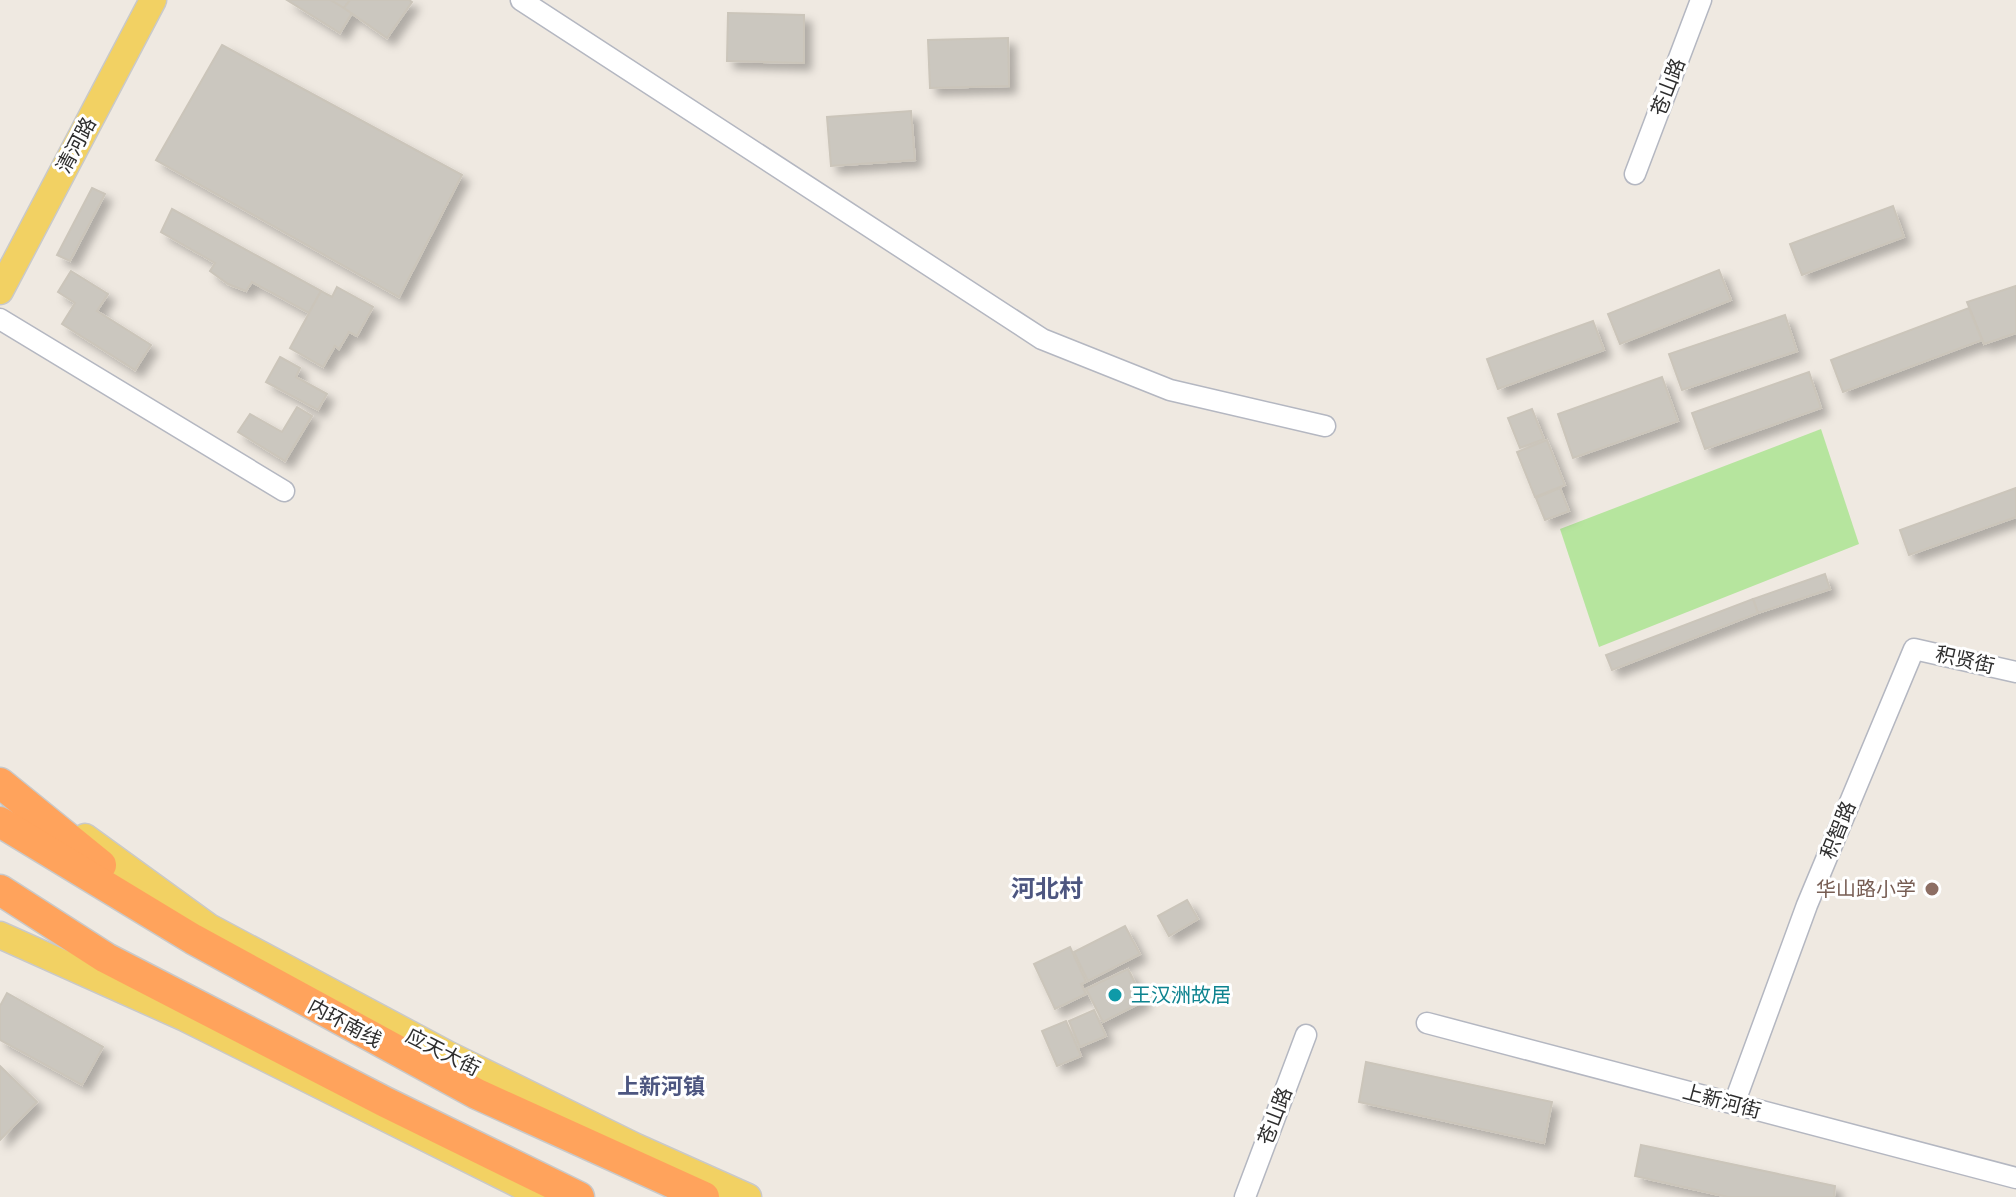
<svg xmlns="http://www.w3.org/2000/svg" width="2016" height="1197" font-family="'Open Sans','Noto Sans SC',sans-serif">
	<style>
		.green { fill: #b6e59e }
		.building { fill: #cbc7bf; stroke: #cbc5ba; stroke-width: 2; filter: url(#shadow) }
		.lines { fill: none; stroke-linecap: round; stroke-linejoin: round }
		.minor-casing { stroke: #b4b7c1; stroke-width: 23 }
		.major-casing { stroke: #c9c9c9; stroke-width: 29 }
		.highway-casing { stroke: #c9c9c9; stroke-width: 33 }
		.minor { stroke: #fff; stroke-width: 20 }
		.major { stroke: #f2d163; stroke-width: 26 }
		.highway { stroke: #ffa35c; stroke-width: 30 }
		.education-dot { fill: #8d6e63; stroke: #fff; stroke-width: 3 }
		.culture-dot { fill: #0f9aa8; stroke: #fff; stroke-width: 3 }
		.labels { text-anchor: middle; stroke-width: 6; stroke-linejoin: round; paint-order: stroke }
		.street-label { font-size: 20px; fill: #2e2e2e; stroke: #fff }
		.education-label { font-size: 20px; fill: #785e54; stroke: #fff; text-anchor: end }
		.culture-label { font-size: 20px; fill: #0d838f; stroke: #fff; text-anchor: start }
		.neighbourhood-label { font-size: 22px; font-weight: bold; fill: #4d5680; stroke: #fff }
		.quarter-label { font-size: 24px; font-weight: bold; fill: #4d5680; stroke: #fff }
	</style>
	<defs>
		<filter id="shadow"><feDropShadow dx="7" dy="7" stdDeviation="4" flood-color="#0004"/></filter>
	</defs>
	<rect width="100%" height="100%" fill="#efe9e1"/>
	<path class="green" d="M1821,429L1859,544L1599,647L1560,529Z"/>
	<g class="building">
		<path d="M287,0H331L352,13L340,33Z"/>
		<path d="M331,0H350L344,8Z"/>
		<path d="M350,0H409L412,2L387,38L344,8Z"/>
		<path d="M728,13L804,15V63L727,61Z"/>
		<path d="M1008,38L1009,86L930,88L928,40Z"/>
		<path d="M222,45L462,175L399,297L156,160Z"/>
		<path d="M911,111L915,160L831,166L827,117Z"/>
		<path d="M92,188L105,194L70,261L57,255Z"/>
		<path d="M1893,206L1904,237L1802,275L1790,244Z"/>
		<path d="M172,209L321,291L309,313L252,282L246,291L228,284L210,271L215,263L161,232Z"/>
		<path d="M1719,270L1731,300L1620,344L1608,314Z"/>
		<path d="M71,271L108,294L97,311L151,345L135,370L62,324L75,303L58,292Z"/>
		<path d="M2016,286V333L1984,344L1967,302Z"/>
		<path d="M337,287L373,307L357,336L349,332L339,349L335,346L323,367L290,348L321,291L332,297Z"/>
		<path d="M1969,308L1982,340L1843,392L1831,360Z"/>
		<path d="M1785,315L1797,351L1682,390L1669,354Z"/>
		<path d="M1593,321L1604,350L1498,389L1487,359Z"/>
		<path d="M280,357L300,368L296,377L327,394L318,410L266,382Z"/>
		<path d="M1809,372L1821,408L1705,449L1692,413Z"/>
		<path d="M1662,377L1678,421L1573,458L1558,414Z"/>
		<path d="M297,407L312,416L285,461L238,432L250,414L282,432Z"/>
		<path d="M1532,409L1544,439L1520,448L1508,418Z"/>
		<path d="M1547,440L1565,485L1535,497L1517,452Z"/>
		<path d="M1560,488L1569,511L1545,520L1536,498Z"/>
		<path d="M2016,488V517L1909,555L1900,530Z"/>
		<path d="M1825,574L1830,589L1758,613L1753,599Z"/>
		<path d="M1753,599L1758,613L1612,670L1606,655Z"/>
		<path d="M1187,900L1198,919L1169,936L1158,916Z"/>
		<path d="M1125,926L1140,954L1088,981L1074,952Z"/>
		<path d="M1070,947L1086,982L1081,984L1086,994L1055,1009L1034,964Z"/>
		<path d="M1128,969L1144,1001L1103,1022L1086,989Z"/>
		<path d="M7,993L103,1047L82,1085L0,1040V1006Z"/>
		<path d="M1094,1010L1106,1036L1080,1047L1069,1021Z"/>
		<path d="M1066,1021L1081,1056L1057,1066L1042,1031Z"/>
		<path d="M1366,1062L1552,1102L1544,1143L1359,1102Z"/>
		<path d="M0,1066L37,1102L0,1140Z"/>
		<path d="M1641,1145L1835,1186L1834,1197H1728L1635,1176Z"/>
	</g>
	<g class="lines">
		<defs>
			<g id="minor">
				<path d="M521,0L1042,339L1170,390L1325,426"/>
				<path d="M1635,174L1701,0"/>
				<path d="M0,319L284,491"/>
				<path d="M1427,1023L2016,1178"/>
				<path d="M1734,1104L1807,905L1914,649L2016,672"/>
				<path d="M1245,1197L1306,1035"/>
			</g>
			<g id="major">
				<path d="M0,291L153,0"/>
				<path d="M85,837L209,927L449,1055L634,1146L748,1197"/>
				<path d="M0,935L185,1018L544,1197"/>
			</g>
			<g id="highway">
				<path d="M0,783L101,865"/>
				<path d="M0,822L193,939L477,1094L704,1197"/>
				<path d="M0,890L106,958L385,1102L579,1197"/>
			</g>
		</defs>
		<use href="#minor" class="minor-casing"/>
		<use href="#major" class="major-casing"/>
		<use href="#highway" class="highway-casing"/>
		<use href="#minor" class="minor"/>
		<use href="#major" class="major"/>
		<use href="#highway" class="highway"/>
	</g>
	<circle class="education-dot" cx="1932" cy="889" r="8"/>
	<circle class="culture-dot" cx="1115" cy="995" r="8"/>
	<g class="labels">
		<g class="street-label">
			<text transform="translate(1668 87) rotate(-69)" y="7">苍山路</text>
			<text transform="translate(76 145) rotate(-62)" y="7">清河路</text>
			<text transform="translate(1965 660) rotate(13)" y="7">积贤街</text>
			<text transform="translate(1838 830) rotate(-68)" y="7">积智路</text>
			<text transform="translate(345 1023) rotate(28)" y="7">内环南线</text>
			<text transform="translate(443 1052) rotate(27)" y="7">应天大街</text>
			<text transform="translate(1722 1101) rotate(15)" y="7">上新河街</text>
			<text transform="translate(1275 1116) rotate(-69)" y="7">苍山路</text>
		</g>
		<g class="education-label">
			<text x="1916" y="896">华山路小学</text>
		</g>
		<g class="culture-label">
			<text x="1131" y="1002">王汉洲故居</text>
		</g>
		<g class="neighbourhood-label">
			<text x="661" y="1094">上新河镇</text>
		</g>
		<g class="quarter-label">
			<text x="1047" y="897">河北村</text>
		</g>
	</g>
</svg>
